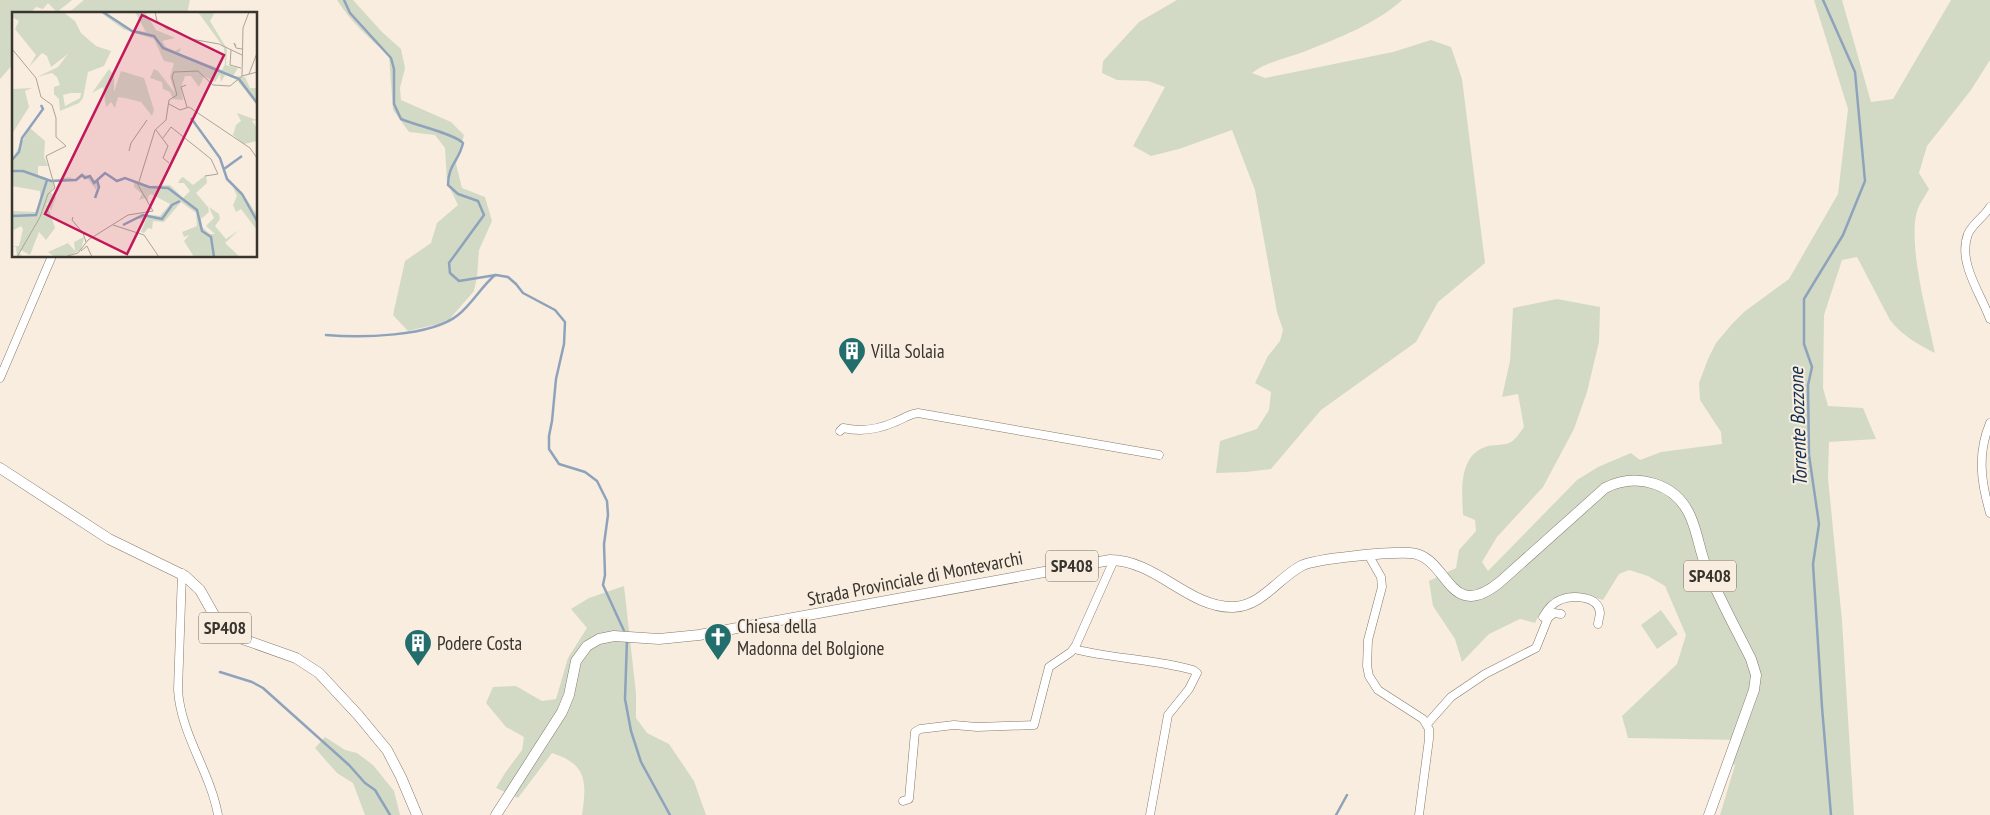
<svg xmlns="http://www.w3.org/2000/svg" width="1990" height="815" font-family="'PT Sans Narrow',sans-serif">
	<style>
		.green { fill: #d2dac6 }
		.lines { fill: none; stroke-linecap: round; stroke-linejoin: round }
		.stream { stroke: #8ea3bb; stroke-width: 2.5 }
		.minor-casing { stroke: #847a6d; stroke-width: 9 }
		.major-casing { stroke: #847a6d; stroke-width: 11 }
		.minor { stroke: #fff; stroke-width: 8 }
		.major { stroke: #fff; stroke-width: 10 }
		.labels { text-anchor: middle; stroke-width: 4; stroke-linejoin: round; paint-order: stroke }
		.shield { fill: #f9eddf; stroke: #726c63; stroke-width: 1 }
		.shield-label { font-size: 18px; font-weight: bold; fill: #38342e }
		.poi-label { font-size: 19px; fill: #38342e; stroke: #f9eddf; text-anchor: start }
		.street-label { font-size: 19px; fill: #38342e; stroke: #f9eddf }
		.water-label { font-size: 20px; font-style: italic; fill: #113152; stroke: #f9eddf }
		.inset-river { fill: none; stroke: #8ea3bb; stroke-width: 2.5 }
		.inset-road { fill: none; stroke: #aca398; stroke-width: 1 }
		.view { fill: #c2185b; fill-opacity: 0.15; stroke: #c2185b; stroke-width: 2.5 }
		.inset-edge { fill: none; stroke: #38342e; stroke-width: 2.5 }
	</style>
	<rect width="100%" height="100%" fill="#f9eddf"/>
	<g class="green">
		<path d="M0,0H72L57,12L48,3L43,9L36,7L29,14H14V63L0,79Z"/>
		<path d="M84,0H190L187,14H67Z"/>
		<path d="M337,0H353L382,32L401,49L405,68L400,88L401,100L451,122L464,135L456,164L462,188L485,197L492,221L479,250L477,277L474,291L447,322L408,331L393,315L405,261L431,243L437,223L458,205L447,182L445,148L435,135L409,132L393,110L389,56C370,39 351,22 337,0Z"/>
		<path d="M1177,0H1402C1376,24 1338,38 1306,51C1288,58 1268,61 1252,73L1265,78L1393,52L1431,40L1451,47L1462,79L1485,263L1438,302L1416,342L1321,410L1271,469L1246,472L1216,473L1220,441L1257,429L1269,410L1271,392L1255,383L1268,356L1280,341L1283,330L1277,312L1255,190L1232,130L1179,149L1151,156L1133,146L1165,87L1148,81L1117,80L1102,73L1103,61L1139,22Z"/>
		<path d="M1814,0H1842L1871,102L1893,99L1951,0H1990V60L1971,90L1927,146L1919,173L1929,189C1926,195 1922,200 1919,206C1905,237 1928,317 1935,353C1917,344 1903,336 1890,320L1857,257L1842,260L1824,315L1823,388L1828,406L1863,408L1876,439L1829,442L1828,478L1842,621L1854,815H1720L1735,765L1732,764L1741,740L1628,738L1622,716L1677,664L1686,635L1665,586L1648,576L1629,570L1619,574L1603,600C1571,590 1551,590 1535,623L1520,619L1489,634L1462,662L1455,639L1433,606L1429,581L1456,568L1459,550L1476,531L1475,520L1463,515C1462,492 1458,457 1485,447C1492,444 1505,446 1511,442C1516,439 1521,431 1524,427L1518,394L1502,397L1510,361L1513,308L1557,299L1600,307L1599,342L1587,392L1574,429L1543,487L1497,537L1482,562L1488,571L1577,480L1598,467L1631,453L1640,460L1661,452L1722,444L1721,432L1700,400L1699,383L1708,359L1716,343L1732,324L1744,312L1789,279L1838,194L1848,109Z"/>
		<path d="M624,586L636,693V718L647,733L669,744L694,781L706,815H582C587,782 587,764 552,753L518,798L496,788L505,773L522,750L524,737L506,727L486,703L493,687L516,686L542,701L556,699L568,658L587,628L571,609L589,598Z"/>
		<path d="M1661,610L1678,634L1657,649L1641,625Z"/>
		<path d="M325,737L345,750L357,753L373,765L394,791L400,815H365L353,783L337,773L315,748Z"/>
	</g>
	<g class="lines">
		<g class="stream">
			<path d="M344,0L350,13L391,58L394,69V104L401,119C415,125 455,134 463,143C459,161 448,165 448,185L458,194L478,201L484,215L449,263L450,273L459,281L496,275L508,277L516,284L523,293L555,310L565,322L564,344L556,379L552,421L549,436V449L559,464L585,472L597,481L607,501L608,515L604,544L605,575L603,585L625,633"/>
			<path d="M1823,0L1855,72L1865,181L1843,235L1804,299V344L1812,367L1808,385L1809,455L1819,524L1813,564L1822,707L1831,815"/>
			<path d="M326,335C359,338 431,337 458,315C472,304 481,287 495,275"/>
			<path d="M627,639L625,699L631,731L641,762L670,815"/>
			<path d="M220,672L252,682L263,688L349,765L365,783L375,790L390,815"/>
			<path d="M1336,815L1347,795"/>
		</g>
		<defs>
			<g id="minor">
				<path d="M1990,207C1984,217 1973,223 1968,234C1957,262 1981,294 1990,319"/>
				<path d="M0,378L52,256"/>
				<path d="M1990,423C1977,454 1981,482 1990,513"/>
				<path d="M840,431L843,428C860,432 879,429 895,422C903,419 909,414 918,413L1159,455"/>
				<path d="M1369,556L1381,577L1382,587L1368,640L1367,666L1369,676L1378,690L1423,719L1429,729V739L1419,815"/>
				<path d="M182,573L178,690C181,735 210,771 218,815"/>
				<path d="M1543,617C1547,610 1552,603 1560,600C1571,595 1599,595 1600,613C1600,616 1598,621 1598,624"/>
				<path d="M1074,649C1113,659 1154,659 1193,670L1197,673L1189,689L1168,715L1150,815"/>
				<path d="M1427,724L1451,697L1485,674L1536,648L1548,618L1554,613L1561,614"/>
				<path d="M903,801L909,799L915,732L920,729L954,725L977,727L1034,725L1049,667L1071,652L1076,645L1114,560"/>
			</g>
			<g id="major">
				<path d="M0,468L109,539L185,576L200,590L218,622L237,637L296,658L319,673L358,715L387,750L401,777L417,815"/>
				<path d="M496,815L562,712L569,695L576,661L587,646L599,639L614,636L659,639L699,635L1110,560C1156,560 1189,608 1233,607C1262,606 1277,579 1301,566C1316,558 1391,552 1410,553C1449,555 1447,625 1500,582L1605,488C1637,472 1677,483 1691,518C1698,534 1700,553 1707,569C1720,600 1736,629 1751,659L1756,675L1754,690L1709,815"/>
			</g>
		</defs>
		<use href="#minor" class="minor-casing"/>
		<use href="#major" class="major-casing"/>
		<use href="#minor" class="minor"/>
		<use href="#major" class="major"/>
	</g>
	<defs>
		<symbol id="building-pin" viewBox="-11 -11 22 30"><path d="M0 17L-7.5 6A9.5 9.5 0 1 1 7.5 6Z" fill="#226e6c" stroke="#f9eddf"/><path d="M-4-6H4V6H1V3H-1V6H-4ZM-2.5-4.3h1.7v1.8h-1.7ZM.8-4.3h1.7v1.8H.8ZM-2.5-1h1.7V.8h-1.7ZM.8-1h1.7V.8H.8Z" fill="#fff"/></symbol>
		<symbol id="church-pin" viewBox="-11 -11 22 30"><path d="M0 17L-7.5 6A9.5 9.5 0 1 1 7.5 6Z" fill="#226e6c" stroke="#f9eddf"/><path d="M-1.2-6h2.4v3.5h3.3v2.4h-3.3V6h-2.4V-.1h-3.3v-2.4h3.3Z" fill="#fff"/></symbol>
	</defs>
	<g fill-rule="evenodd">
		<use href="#building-pin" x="836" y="335" width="32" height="43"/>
		<use href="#church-pin" x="702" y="621" width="32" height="43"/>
		<use href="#building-pin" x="402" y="627" width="32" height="43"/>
	</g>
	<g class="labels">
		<g class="shield">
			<rect x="1046" y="550.5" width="52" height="31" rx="4"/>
			<rect x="1684" y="560.5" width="52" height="31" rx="4"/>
			<rect x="199" y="612.5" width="52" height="31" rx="4"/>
		</g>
		<g class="shield-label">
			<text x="1072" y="572">SP408</text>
			<text x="1710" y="582">SP408</text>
			<text x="225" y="634">SP408</text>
		</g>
		<g class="poi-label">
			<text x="871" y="358">Villa Solaia</text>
			<text x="737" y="633">Chiesa della<tspan x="737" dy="22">Madonna del Bolgione</tspan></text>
			<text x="437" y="650">Podere Costa</text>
		</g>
		<g class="street-label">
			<text transform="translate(915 578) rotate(-11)" y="7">Strada Provinciale di Montevarchi</text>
		</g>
		<g class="water-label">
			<text transform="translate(1798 427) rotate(-92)" y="7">Torrente Bozzone</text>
		</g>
	</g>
	<g transform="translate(12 12)">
		<rect width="245" height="245" fill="#f9eddf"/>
		<path d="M0,0H51L63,9L69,21L84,34L99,39L92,54L76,60L71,86L67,91L48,99L47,87L42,82V75L48,73L45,65L40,61L25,65L46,55L56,42L39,55L35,44L30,41L17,55L24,43L3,17L7,9L0,5ZM59,81H69L68,86L53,94L51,83ZM88,0H94L105,11L117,17L134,20L123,0H133L144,18L163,26L150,29L154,35L163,39L169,36L167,41L210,58L213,52L212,36L186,0H203L198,9L215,37L214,53L226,56L221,64L233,65L238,76H245V93L224,67L213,63L209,70L208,62L203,70L192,64L187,75L179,64H173L169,75L171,88L161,87L158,80L151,77L150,70L138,66L142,57L146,59L163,81L158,65L162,51L152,49L142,27L111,17ZM97,57L102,63V80L109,59L132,66L142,98L140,104L129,90L113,86L106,85L103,96L99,90L94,95L91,75L80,81ZM20,76L13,79L17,95L0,122V77ZM225,101L245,108L240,109L245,116V129L232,132L221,123L224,113L229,109ZM18,116L33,129L32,145L36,154H26V164L40,168L57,165L63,167L69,162L79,164L87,173L84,178L76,167L70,165L66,168L42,170L43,175L38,180L44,185L39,199L36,191H35L43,216L34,228L27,220L18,243L9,238L7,241L11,245H5L4,235L0,234H7L11,217L9,214L0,219V199L24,200L28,186V179L0,174V147ZM194,163L195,171L184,181L196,195L197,200L189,207L190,215L198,222H203L194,214L202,206L197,195L207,202L208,207L203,214L214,227L227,218L213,231L228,245H182L172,229L177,223L172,225L170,220L185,214L184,201L169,190L152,210L141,209L140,217L136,216L132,221L129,220L134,207H123L132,202L148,204L158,192L139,182L136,184V191L133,186L127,188L130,182L122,175V169L136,174L158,173L171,186L178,179L172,171H166L168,167L171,165L181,173ZM221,175L232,183L245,203V218L229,197L224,200L221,193L225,184ZM72,225L69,238L58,243L43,245L36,240L56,231L63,239L62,230Z" fill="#d2dac6" fill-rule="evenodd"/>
		<path class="inset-river" d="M91,0L120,19L142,24L151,36L227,67L245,91M179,106L208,146L215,167L230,182L245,209M0,148L7,140L10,126L31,97L29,93M212,157L230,144M0,159H11L39,169L64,168L70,163L73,166L78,164L82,171L93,161L105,169L113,166L137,175L156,176L185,198L190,219L199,225L202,245M83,186L87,175L85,168M0,204L24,203L35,168M111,213L131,203L150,207L160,193L168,189"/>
		<path class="inset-road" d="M143,0L145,9L155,17L165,19L179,27L207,32L230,43M224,34L222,31L224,36L230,37M0,37L24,66L29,85L40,93L44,106V125L54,134L34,144L43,176L36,182L28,205L5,245M219,38L218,53L229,56M237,62L245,41M230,64L231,16L237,0M174,73L169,75L175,95M157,92L168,98L177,95L238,136L245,146M144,118L156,134L151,146L157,151M151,126L159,115L199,147L206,162L193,164M117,139L119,131L135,108M61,205L60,208L71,221L74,230M101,213L132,223L147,245M69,239L75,234L80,245M52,245L66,241L76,228L116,203L141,199L126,173L143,118L154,108L157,88L165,83L160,65L162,60L186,59L201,73L218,74L230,64L245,60"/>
		<path class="view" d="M130,3L212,43L115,242L33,202Z"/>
		<rect width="245" height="245" class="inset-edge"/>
	</g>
</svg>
